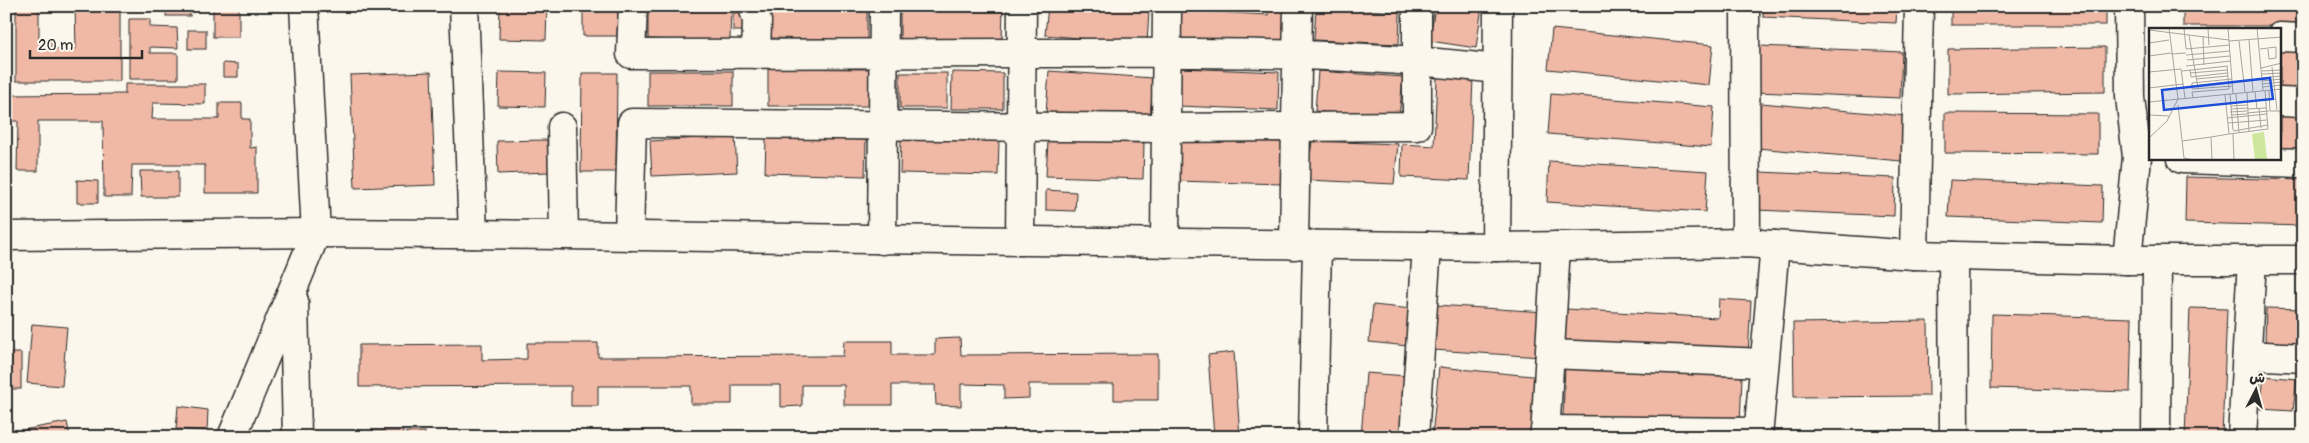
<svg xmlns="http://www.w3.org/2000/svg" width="2309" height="443" font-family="Pangolin,'Playpen Sans Arabic',sans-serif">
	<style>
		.building { fill: #f0b9a6; stroke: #2b2b2b }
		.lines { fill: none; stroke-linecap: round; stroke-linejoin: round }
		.minor-casing { stroke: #2b2b2b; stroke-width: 31 }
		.minor { stroke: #fbf7ec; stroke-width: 28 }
		.inset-road { fill: none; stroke: #a8a59f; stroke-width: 1 }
		.view { fill: #1d4ed8; fill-opacity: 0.15; stroke: #1d4ed8; stroke-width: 2.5 }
		.inset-edge { fill: none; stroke: #2b2b2b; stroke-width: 2.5 }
	</style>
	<rect width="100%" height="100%" fill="#fbf7ec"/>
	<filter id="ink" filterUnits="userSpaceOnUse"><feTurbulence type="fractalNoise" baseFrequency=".02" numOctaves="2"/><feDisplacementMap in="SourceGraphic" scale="10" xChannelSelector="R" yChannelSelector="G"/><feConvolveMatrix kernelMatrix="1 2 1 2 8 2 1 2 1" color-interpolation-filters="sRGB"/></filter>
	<g filter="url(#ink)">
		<g class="building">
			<path d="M16,6H39V41H52L51,49H76L75,7H120V81H16Z"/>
			<rect x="166" y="6" width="24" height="10"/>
			<rect x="213" y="6" width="26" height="31"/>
			<path d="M500,6L547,7L546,40L499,39Z"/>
			<path d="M583,6H618L617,36H583Z"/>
			<path d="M648,6H731L730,41L648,39Z"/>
			<path d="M769,6H867V40L768,38Z"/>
			<path d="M900,6H1003L1002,42L900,41Z"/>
			<path d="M1048,6H1094L1149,11L1147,44L1045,35Z"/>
			<path d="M1269,6H1297L1295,50L1177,43L1179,10L1268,15Z"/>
			<path d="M1435,6H1482L1476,48L1430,41Z"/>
			<path d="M1551,6H1702V12L1551,10Z"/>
			<path d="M1763,6H1897L1896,23L1763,17Z"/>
			<rect x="1951" y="6" width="155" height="19"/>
			<rect x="2183" y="6" width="120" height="20"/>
			<path d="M1316,7L1400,12L1399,44L1314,40Z"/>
			<path d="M748,12V31H733V13Z"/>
			<path d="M129,19H150V27L177,28L178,48L150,47V53H178V79H129Z"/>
			<path d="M1552,29L1713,45L1709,85L1548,69Z"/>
			<rect x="188" y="30" width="18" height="19"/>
			<path d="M1759,46L1902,52L1900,98L1757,92Z"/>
			<path d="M2105,47V92L1948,94V49Z"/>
			<rect x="2280" y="51" width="23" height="37"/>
			<path d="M223,63L238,64V77H223Z"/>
			<path d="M768,68L870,69V106H768Z"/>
			<path d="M1180,68L1279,72L1278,110L1178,106Z"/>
			<rect x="648" y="71" width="85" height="35"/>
			<path d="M1049,71L1153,78L1150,121L1046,114Z"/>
			<path d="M1318,71L1403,77L1399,118L1315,111Z"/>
			<path d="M431,72L435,185L355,188L350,75Z"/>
			<path d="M499,72L546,73L545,107L498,106Z"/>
			<path d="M952,72L1003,73V109H951Z"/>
			<path d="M582,73H617L616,172H581Z"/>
			<rect x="900" y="73" width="47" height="35"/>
			<path d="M1437,77L1473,78L1469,180L1401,177L1402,144L1434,146Z"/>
			<path d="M125,84H205V104L153,103L152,119H219V103H242V119H250V148L257,147V193H205V165H132L131,197H104L103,121H38V171H17L18,121H6V95L125,94Z"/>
			<path d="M1551,94L1714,107L1711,147L1548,134Z"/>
			<path d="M1761,103L1905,116L1901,161L1757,148Z"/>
			<path d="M2303,112V150H2280V113Z"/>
			<path d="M1945,113L2098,114V154L1945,153Z"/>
			<path d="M735,136L737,172L652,176L650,141Z"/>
			<path d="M766,137L866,140L865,176L765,173Z"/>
			<path d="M901,138L999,140L998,175L900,173Z"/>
			<path d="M1177,139L1284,142L1283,184L1175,181Z"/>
			<path d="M547,140L549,172L498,174L497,141Z"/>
			<path d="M1048,140L1144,143L1143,179L1046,176Z"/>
			<path d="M1312,141L1398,144L1394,184L1307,180Z"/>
			<path d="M1549,161L1708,171L1705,212L1547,202Z"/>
			<path d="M140,171H178V197H141Z"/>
			<path d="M1759,172L1895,178L1894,216L1757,210Z"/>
			<path d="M2186,177L2303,180V226L2185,223Z"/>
			<path d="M77,180L98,181V203H77Z"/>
			<path d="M1950,180L2103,186L2102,223L1948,217Z"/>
			<path d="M1046,190L1076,192L1075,211L1046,210Z"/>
			<path d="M1719,299L1751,301L1748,355L1563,344L1566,309L1718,318Z"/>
			<path d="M1373,305L1412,309L1408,346L1369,342Z"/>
			<path d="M1436,305L1545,312L1542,357L1433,350Z"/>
			<path d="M2190,308L2227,309L2222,437H2185Z"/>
			<path d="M2266,308L2303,309V344L2265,342Z"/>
			<path d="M1992,314L2132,318L2130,392L1991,388Z"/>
			<path d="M1928,321L1929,396L1794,397L1793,323Z"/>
			<path d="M32,324L67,327L62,386L27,383Z"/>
			<path d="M960,338L961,355L1158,354V400H1114V384H1029V398L1004,399V385L961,384V406L936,405L935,385H892V405H844V385H802V406L781,407V385H732V404H691V386H598V406H571V386L359,387V345L482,344V360L527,359V343H598V357L843,356L844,341H892V355H935V339Z"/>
			<path d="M1234,352L1240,437H1214L1208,355Z"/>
			<rect x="6" y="353" width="15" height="36"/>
			<path d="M1439,367L1542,377L1535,437H1432Z"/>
			<path d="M1565,367L1742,376L1740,425L1563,417Z"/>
			<path d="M1366,373L1407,376L1402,437H1361Z"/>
			<path d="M2264,376L2297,379L2293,411L2260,409Z"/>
			<path d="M178,406L208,410L207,431L176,429Z"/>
			<path d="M67,422L70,437H25L23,430Z"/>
			<rect x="373" y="431" width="30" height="6"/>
			<rect x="406" y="432" width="19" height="5"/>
		</g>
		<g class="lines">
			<defs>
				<g id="minor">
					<path d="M464,6L473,234"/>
					<path d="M633,6L631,54C774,54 916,53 1058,53C1205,52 1351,52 1497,69"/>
					<path d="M753,6L757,21L756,54"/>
					<path d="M1745,6L1746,243"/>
					<path d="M2280,37L2303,38"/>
					<path d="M2280,102L2303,103"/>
					<path d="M562,127L564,235"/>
					<path d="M2182,159L2303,163"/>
					<path d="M6,236L316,233L564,235L1496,247L1746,243L1914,255L2127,260H2303"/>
					<path d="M629,236L632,123L1166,128L1417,126V6"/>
					<path d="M882,240L884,6"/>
					<path d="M1020,241L1022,6"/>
					<path d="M1165,243L1167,6"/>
					<path d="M1294,245L1298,6"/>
					<path d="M1496,247L1498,6"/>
					<path d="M1914,255L1919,6"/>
					<path d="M1953,256L1954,437"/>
					<path d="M2127,260L2137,157L2130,97L2129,6"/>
					<path d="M294,301L297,437"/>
					<path d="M1550,354L1764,363"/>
					<path d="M2247,355L2303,358"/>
					<path d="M1545,430L1758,432"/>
					<path d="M232,437L316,233L304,6"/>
					<path d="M1313,437L1317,245"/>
					<path d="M1414,437L1427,246"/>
					<path d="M1545,437L1556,246"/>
					<path d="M1758,437L1775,245"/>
					<path d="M2156,437L2157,260"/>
					<path d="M2242,437L2252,260"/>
				</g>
			</defs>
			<use href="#minor" class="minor-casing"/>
			<use href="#minor" class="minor"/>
		</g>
	</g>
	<g transform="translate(2149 28)">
		<rect width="132" height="132" fill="#fbf7ec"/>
		<path d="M115,104L118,131L106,132L103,106Z" fill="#cde79d"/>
		<path class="inset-road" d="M35,0L37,21L81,17M59,0L60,17M79,0L84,66M108,0L114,63M0,2L80,12M40,7L49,60M54,8L55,37M100,12L104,64M80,13L133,9M90,13L96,64M0,15L20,12M111,21L127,19V30L120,31L119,21M22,26L37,25M37,27L81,23M0,28L22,25M38,32L81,28M37,38L82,33M123,39L128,82M112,40L133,35M41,42L42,49L78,45M33,43L79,38M113,43L133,42M0,44L32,41L36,70M41,45L78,42M113,46L133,45M113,50L133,48M47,51L79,48M83,51L43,55V61L84,58M113,53L133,51M113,56L133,54M43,58L79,54M114,59L133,57M0,60L34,56M120,63L121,83H131L133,99M98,64L100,104M106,64L108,81M81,66L84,102M87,66L90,105M76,67L80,106L119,101L116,63M44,70L43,64L80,61L78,38M0,74L133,61M29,77L35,130L45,132M82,78L98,77M110,80L112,100M82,81L98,80M98,81L117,80M81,84L98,83M98,85L120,83M0,87L20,88M82,87L98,86M78,90L118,86M79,95L118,92M84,103L119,97M84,105L85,132M0,110L18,93L29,71L20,0M33,113L62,109M63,132L62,109L80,106"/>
		<path class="view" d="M121,50L124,71L15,82L13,62Z"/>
		<rect width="132" height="132" class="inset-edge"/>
	</g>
	<rect width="2309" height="443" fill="none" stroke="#fbf7ec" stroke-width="25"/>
	<rect x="12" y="12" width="2284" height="418" fill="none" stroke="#2b2b2b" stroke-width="2" filter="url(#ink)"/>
	<g transform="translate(2256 390) rotate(6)" stroke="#fbf7ec" stroke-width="4" paint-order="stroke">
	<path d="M0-4L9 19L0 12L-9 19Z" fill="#2b2b2b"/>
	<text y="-8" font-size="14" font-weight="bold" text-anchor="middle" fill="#2b2b2b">ش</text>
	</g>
	<path d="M30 50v8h112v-8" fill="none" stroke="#2b2b2b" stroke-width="2.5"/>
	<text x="38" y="50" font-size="15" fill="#2b2b2b" stroke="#fbf7ec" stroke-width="4" paint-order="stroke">20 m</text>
</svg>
